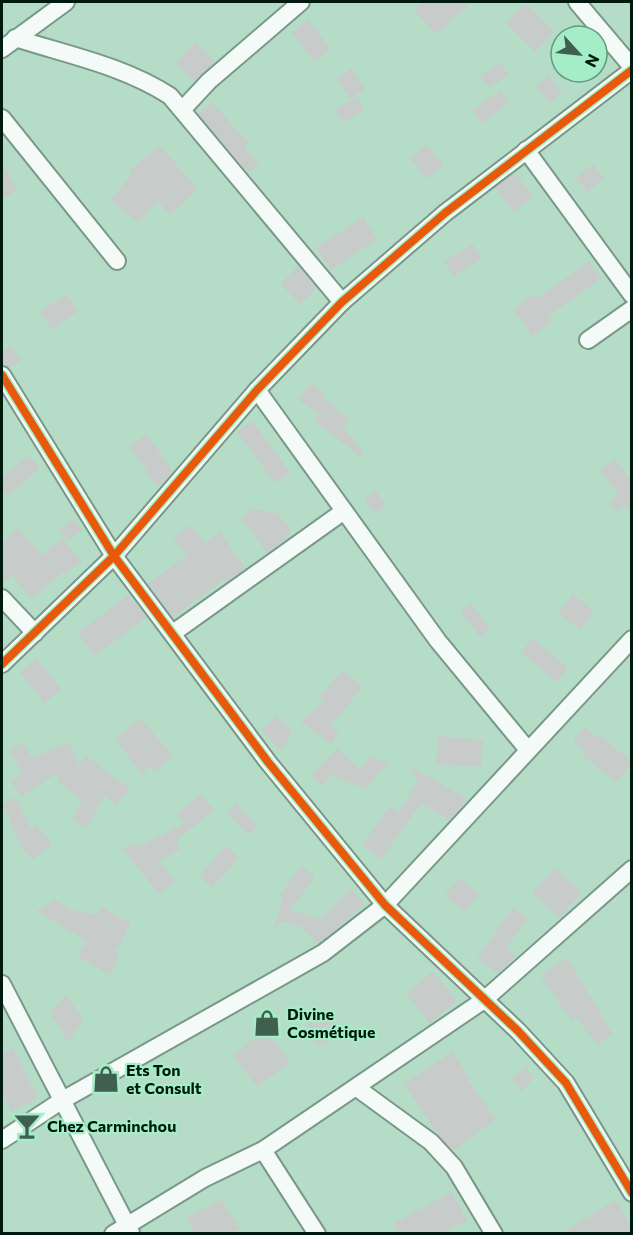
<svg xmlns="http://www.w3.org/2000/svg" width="633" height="1235" font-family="Commissioner,sans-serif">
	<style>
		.building { fill: #c7cccb }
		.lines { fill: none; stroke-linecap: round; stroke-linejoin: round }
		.minor-casing { stroke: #799888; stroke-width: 20 }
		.minor { stroke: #f4faf7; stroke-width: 16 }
		.cycleway-casing { stroke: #a4edc6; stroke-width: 11 }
		.cycleway { stroke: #e8590c; stroke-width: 8 }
		.labels { text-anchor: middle; stroke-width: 4.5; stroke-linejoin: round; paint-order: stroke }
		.poi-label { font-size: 16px; font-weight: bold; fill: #001b0e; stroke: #a4edc6; text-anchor: start }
	</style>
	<rect width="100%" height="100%" fill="#b5dcc7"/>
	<g class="building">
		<path d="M423,2H472L436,34L414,10Z"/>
		<path d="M525,3L554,31L535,52L506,23Z"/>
		<path d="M308,20L331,49L315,62L292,33Z"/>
		<path d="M196,42L215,62L194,81L176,63Z"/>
		<path d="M500,62L509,75L489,88L481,76Z"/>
		<path d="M352,68L365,89L350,99L336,78Z"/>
		<path d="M549,76L562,93L549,103L536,86Z"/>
		<path d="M500,90L510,102L482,123L472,110Z"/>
		<path d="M357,97L364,110L343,123L335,110Z"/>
		<path d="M212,102L249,143L244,147L259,163L248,173L198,114Z"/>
		<path d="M427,145L444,165L427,179L410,158Z"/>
		<path d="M160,146L198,189L170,215L158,201L139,223L111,200L132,174L129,170Z"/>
		<path d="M2,164L18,189L2,200Z"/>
		<path d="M593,164L604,178L587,192L576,178Z"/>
		<path d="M515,173L533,196L514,212L495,188Z"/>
		<path d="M363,217L377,239L331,270L316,248Z"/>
		<path d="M473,244L482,259L453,276L444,261Z"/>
		<path d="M589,261L601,278L548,317L552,322L532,336L513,309L533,295L536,299Z"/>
		<path d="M298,266L317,288L300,304L280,284Z"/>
		<path d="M66,294L78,311L52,330L40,312Z"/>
		<path d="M11,346L21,360L9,368L2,365V352Z"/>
		<path d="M311,383L325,394L323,397L349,419L343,427L364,453L360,457L314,420L319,414L299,400Z"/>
		<path d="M252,421L290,472L275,483L237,432Z"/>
		<path d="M147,434L173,472L157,487L130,446Z"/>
		<path d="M28,455L40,468L8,496L2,490V478Z"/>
		<path d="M615,459L632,481V514L625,505L616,512L609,501L618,494L600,469Z"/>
		<path d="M376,491L386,505L374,513L364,499Z"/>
		<path d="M252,509L277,513L289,526V537L267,553L241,518Z"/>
		<path d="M73,519L82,530L68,541L59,530Z"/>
		<path d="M190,525L205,542L220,532L245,568L225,582L224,580L173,617L148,584L187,555L173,539Z"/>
		<path d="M18,528L42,555L62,538L81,561L65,575L62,572L32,599L12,575L2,585V543Z"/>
		<path d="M573,594L594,611L580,630L558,613Z"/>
		<path d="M128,595L147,617L95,656L78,633Z"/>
		<path d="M471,603L490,628L480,637L460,611Z"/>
		<path d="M533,638L568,668L556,682L521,652Z"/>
		<path d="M37,658L61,689L44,703L20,672Z"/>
		<path d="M342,670L363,687L330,726L339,733L331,744L301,722L324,701L319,697Z"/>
		<path d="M276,716L292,732L281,751L261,730Z"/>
		<path d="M141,719L173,756L155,772L149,766L142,775L115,738Z"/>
		<path d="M584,727L597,737L599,735L632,762L616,783L582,755L585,751L573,741Z"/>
		<path d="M438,736L483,740L481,767L436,764Z"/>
		<path d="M22,742L32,758L70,742L79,765L86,756L130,789L117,805L105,795L87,828L72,820L82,801L60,783L56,774L21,797L11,782L23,774L9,751Z"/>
		<path d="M338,748L360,770L370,756L388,763L365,789L333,775L322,786L311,776Z"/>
		<path d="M409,765L467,799L450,820L421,803L381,859L362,845L390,806L399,812L418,780Z"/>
		<path d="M201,794L214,810L176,841L180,849L159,861L176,881L159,894L123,849L139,843L141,846L184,823L177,814Z"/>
		<path d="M16,797L31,829L36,824L52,844L32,860L22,848L2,804Z"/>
		<path d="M236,803L258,826L249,835L227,813Z"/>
		<path d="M226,846L239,858L212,888L199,876Z"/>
		<path d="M301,866L315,877L290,910L321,919L351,889L365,904L318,944L301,927L282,921L273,930L283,897L279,896Z"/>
		<path d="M555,868L582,893L559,918L532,892Z"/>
		<path d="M460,878L479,895L464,912L445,895Z"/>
		<path d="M55,900L72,910L97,915L102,907L131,924L115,952L120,955L110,975L78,957L87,941L36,911Z"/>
		<path d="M513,908L528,919L506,948L516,955L498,973L477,959Z"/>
		<path d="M567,958L613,1034L597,1045L576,1017L571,1020L541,976Z"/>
		<path d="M433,971L457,1001L430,1023L406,994Z"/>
		<path d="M66,995L83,1018L69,1043L50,1013Z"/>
		<path d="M325,1009L345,1034L317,1046L305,1018Z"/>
		<path d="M266,1030L290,1062L257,1087L233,1055Z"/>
		<path d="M13,1048L38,1098L11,1112L2,1093V1054Z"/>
		<path d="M452,1052L470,1079L468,1080L496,1119L453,1151L440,1137L404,1084Z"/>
		<path d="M527,1068L533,1079L521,1092L512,1077Z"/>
		<path d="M452,1192L467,1221L444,1233H399L394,1223Z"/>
		<path d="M221,1200L240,1229L230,1233H195L187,1217Z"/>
		<path d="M615,1200L632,1226V1233H562Z"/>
	</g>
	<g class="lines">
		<defs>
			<g id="minor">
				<path d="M577,2L632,67"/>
				<path d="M15,38C68,55 124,66 170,96L342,302"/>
				<path d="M2,49L66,2"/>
				<path d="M182,110L209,81L301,2"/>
				<path d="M2,118L117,261"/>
				<path d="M526,150L632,295"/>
				<path d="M588,340L632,309"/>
				<path d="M2,375L114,556L268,762L385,905L518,1031L566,1083L632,1193"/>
				<path d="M257,390L438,641L528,750"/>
				<path d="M2,598L35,633"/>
				<path d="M173,633L344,511"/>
				<path d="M2,664L114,556L257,390L342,302L445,213L632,70"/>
				<path d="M2,984L131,1233"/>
				<path d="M357,1088L431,1142L454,1167L494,1234"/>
				<path d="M2,1140L61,1101L323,953L385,905L632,639"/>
				<path d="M263,1150L317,1234"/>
				<path d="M113,1234L205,1178L263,1150L484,1000L632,869"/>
			</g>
		</defs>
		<use href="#minor" class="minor-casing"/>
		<use href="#minor" class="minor"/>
		<defs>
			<g id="cycleway">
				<path d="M2,375L114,556L268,762L385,905L518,1031L566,1083L632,1193"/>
				<path d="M2,664L114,556L257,390L342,302L445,213L632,70"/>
			</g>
		</defs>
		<use href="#cycleway" class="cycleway-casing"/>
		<use href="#cycleway" class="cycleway"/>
	</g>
	<defs>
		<symbol id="shop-bare" viewBox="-9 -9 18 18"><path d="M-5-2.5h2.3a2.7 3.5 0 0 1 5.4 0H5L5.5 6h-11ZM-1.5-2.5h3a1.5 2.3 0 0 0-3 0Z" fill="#3f5f4f" stroke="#a4edc6" stroke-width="2.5" paint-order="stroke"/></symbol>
		<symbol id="bar-bare" viewBox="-9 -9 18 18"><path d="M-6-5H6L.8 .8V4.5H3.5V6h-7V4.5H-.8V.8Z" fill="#3f5f4f" stroke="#a4edc6" stroke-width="2.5" paint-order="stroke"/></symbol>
	</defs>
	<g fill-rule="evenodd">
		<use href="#shop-bare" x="248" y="1004" width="38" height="38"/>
		<use href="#shop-bare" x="87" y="1060" width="38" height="38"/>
		<use href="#bar-bare" x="8" y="1107" width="38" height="38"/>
	</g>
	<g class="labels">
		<g class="poi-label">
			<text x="287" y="1020">Divine<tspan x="287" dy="18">Cosmétique</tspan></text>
			<text x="126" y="1076">Ets Ton<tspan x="126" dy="18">et Consult</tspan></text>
			<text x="47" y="1132">Chez Carminchou</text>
		</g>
	</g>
	<rect width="633" height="1235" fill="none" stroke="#001b0e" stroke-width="6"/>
	<g transform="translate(579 54) rotate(117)"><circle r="28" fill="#a4edc6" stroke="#62997c" stroke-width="1.5"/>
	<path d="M0-4.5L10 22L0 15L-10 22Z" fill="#3f5f4f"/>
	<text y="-9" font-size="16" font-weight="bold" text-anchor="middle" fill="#001b0e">N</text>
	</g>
</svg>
